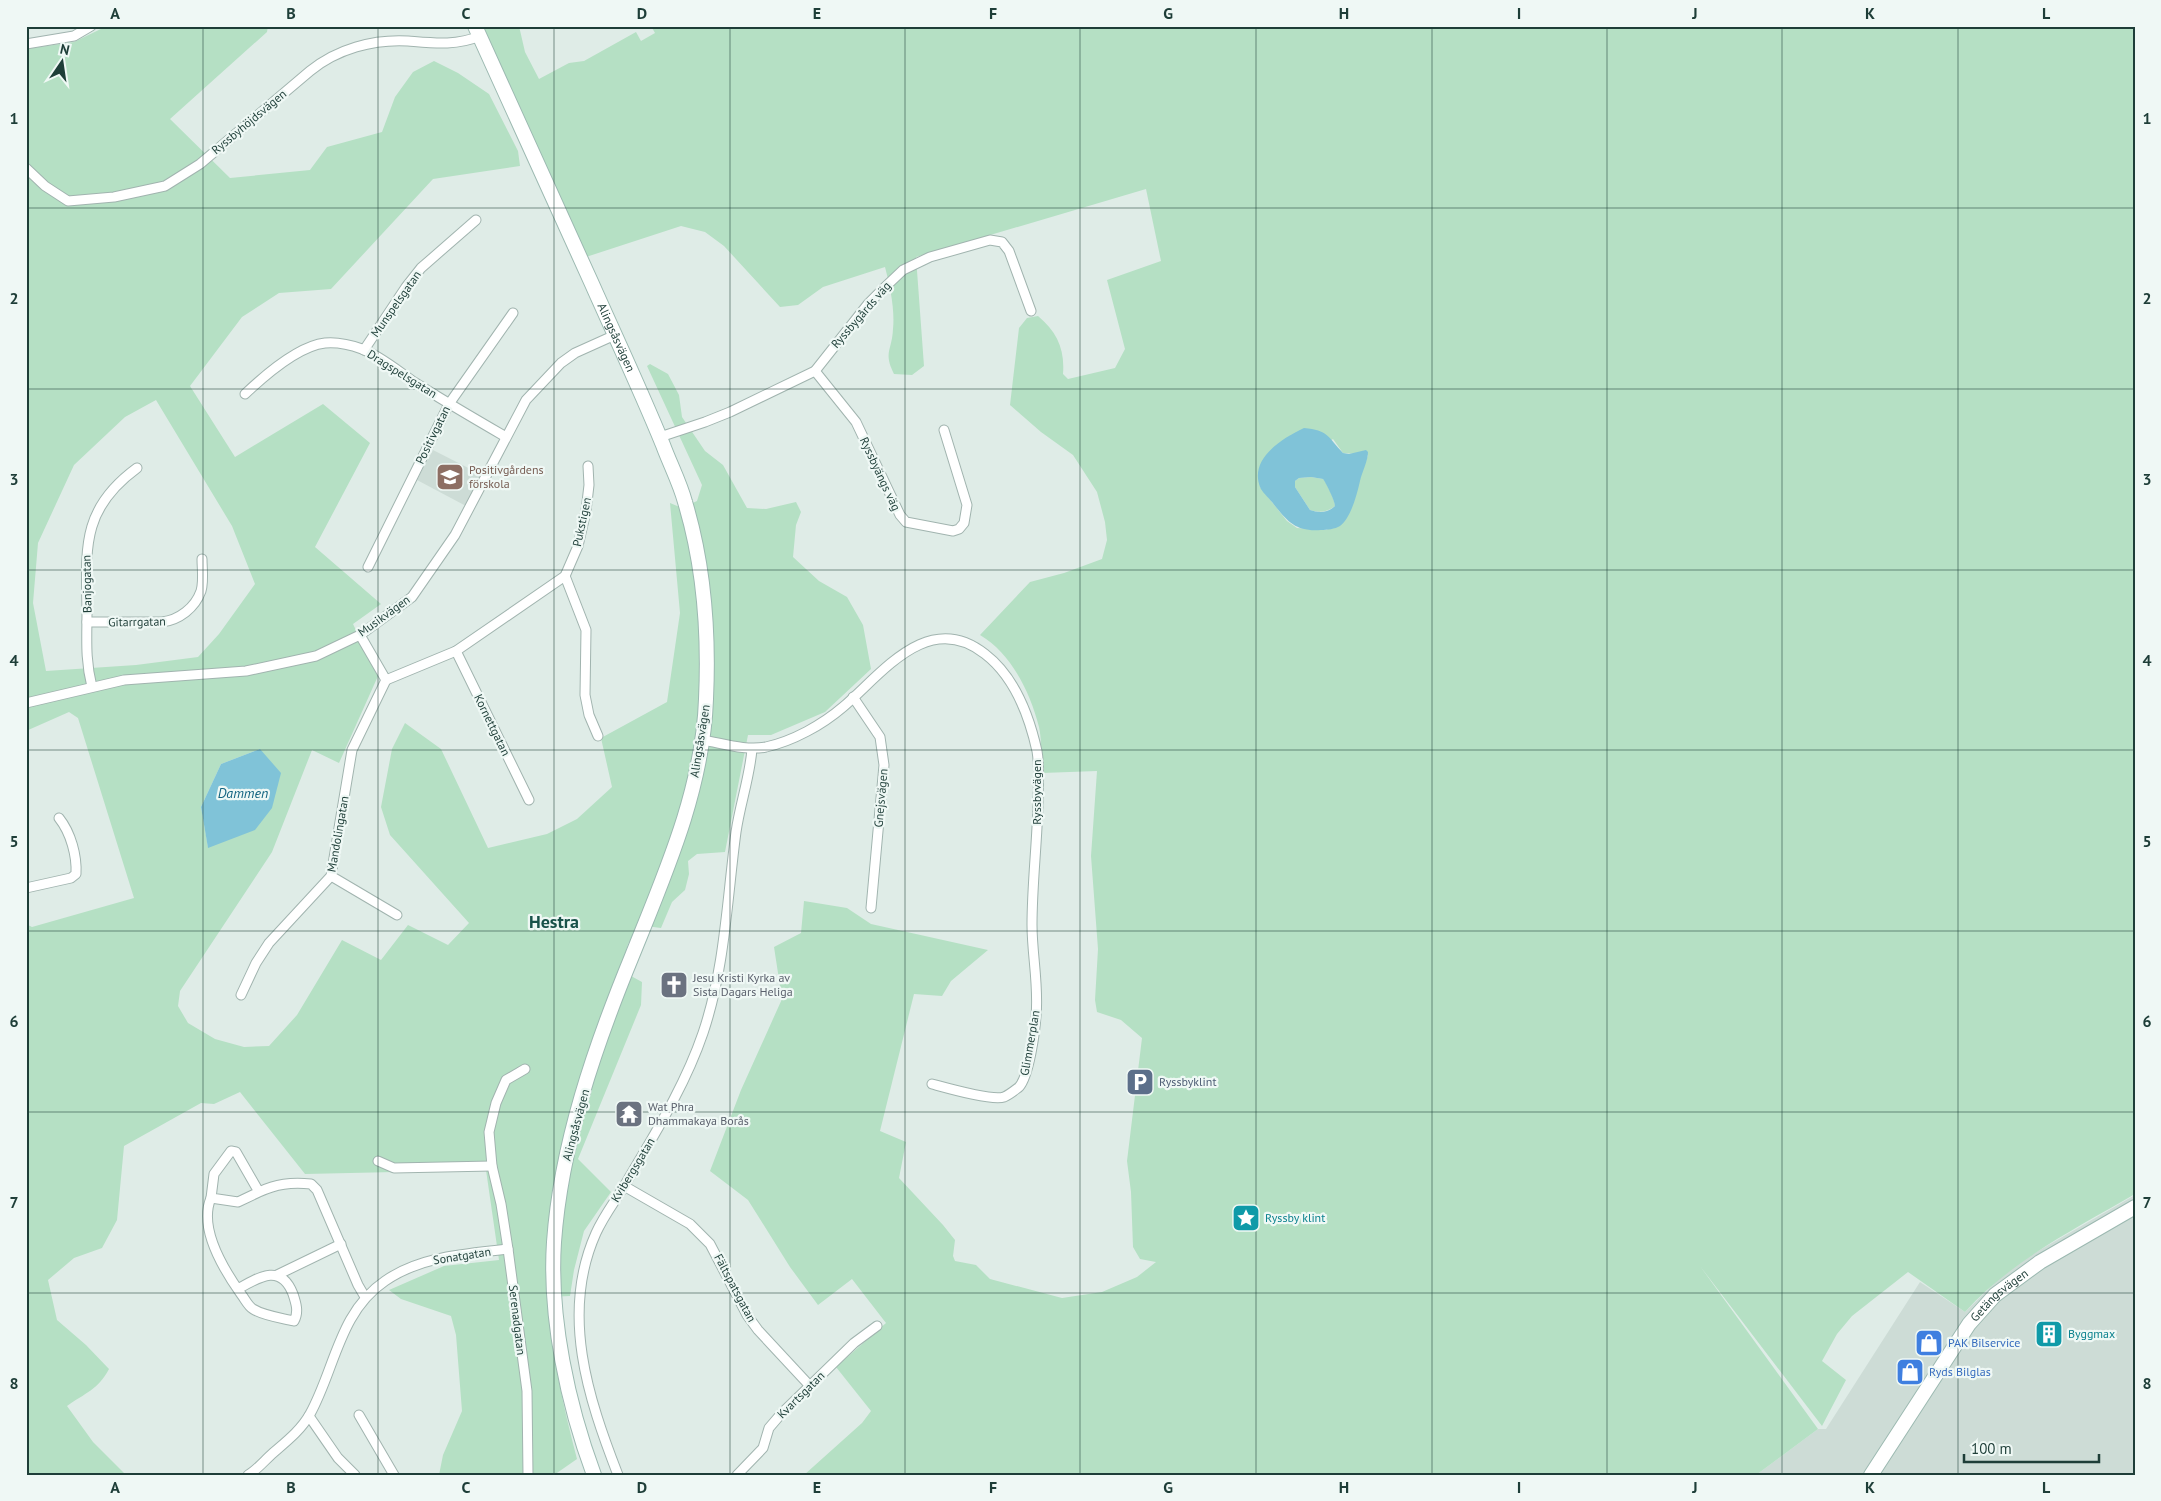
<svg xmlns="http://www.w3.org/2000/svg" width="2161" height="1501" font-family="'PT Sans',sans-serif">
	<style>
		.built { fill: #cddcd6 }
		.green { fill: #b5e0c4; fill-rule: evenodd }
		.water { fill: #80c3d8; fill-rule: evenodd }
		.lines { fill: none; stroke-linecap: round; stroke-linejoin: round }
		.street-casing { stroke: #a1b4af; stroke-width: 11 }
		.secondary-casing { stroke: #9cb9b1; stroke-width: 16 }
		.street { stroke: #fff; stroke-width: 9 }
		.secondary { stroke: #fff; stroke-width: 14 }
		.grid { fill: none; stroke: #1e3e38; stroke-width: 1; stroke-opacity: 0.55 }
		.labels { text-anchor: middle; stroke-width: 4.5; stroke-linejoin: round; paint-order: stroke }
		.street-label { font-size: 12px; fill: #1e3e38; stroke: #eff8f5 }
		.education-label { font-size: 12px; fill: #785e54; stroke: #eff8f5; text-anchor: start }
		.worship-label { font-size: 12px; fill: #5b616d; stroke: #eff8f5; text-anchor: start }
		.service-label { font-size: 12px; fill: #4e5e75; stroke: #eff8f5; text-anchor: start }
		.culture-label { font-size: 12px; fill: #0d838f; stroke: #eff8f5; text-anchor: start }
		.shop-label { font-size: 12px; fill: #366cbe; stroke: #eff8f5; text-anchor: start }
		.water-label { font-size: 14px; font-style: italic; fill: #126480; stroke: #eff8f5 }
		.district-label { font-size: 18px; font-weight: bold; fill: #185249; stroke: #eff8f5 }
		.neatline { fill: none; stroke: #1e3e38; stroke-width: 2 }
		.grid-label { font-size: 16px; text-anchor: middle; font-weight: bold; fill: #1e3e38 }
	</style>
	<rect width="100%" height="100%" fill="#dfece7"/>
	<g class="built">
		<path d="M433,450L482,475L466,506L417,480Z"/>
		<path d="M2135,1195V1475H1756L1818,1429H1826L1920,1282L1965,1312L2006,1272L2031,1255Z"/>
	</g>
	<g class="green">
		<path d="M107,26H268L267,32L170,119L230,178L310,170L327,147L382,132L395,97L413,72L434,61L458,73L489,94L518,151L520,166L433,179L331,289L279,293L242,317L190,386L235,457L323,404L370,443L315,547L381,604L353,624L378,676L339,763L312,750L272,852L180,991L178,1006L188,1023L215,1039L244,1047L269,1046L297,1015L342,940L381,960L408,925L448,945L469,923L390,835L381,807L392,749L405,723L441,749L488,848L547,834L577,819L612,787L601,738L667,702L680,613L670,503L682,508L697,501L702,485L647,366L650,364L668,374L679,395L682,417L705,451L723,465L747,508L766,509L796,502L801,512L796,525L793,557L819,581L847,597L863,625L871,669L825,712L771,735H748L725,852L697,854L688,861L689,874L685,890L672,902L661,928L638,925L628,944L620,970L642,982L641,1005L578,1159L611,1192L584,1231L574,1270L570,1296L547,1297C551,1352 563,1405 577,1459L554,1475H439L443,1455L462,1411L456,1335L451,1316L401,1299L389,1290L444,1266L499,1260L486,1170L305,1174L240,1092L214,1104L201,1103L124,1146L117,1220L102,1248L74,1258L48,1280L57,1320L86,1345L109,1369C98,1390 85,1393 67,1406L93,1442L126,1475H26V924L32,927L134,898L78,718L69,712L26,731V49L74,42ZM156,400L232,526L255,584L219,634L198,657L136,665L46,671L33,603L38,543L74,465L125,417ZM260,749L208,847L201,807L221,764Z"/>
		<path d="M481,26H519L525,52L539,79L569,63L584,61L636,32L641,41L655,33L651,26H2135V1194C2075,1229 2012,1260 1965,1312L1908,1272L1852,1316L1837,1334L1822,1361L1846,1380L1822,1426L1700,1266L1818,1429L1756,1475H804L862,1423L871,1411L836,1367L886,1323L852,1279L818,1305L790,1267L748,1200L710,1171L741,1090L782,999L774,947L801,933L804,901L847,908L871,924L988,950L951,981L942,996L914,994L880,1131L906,1142L899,1178L943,1225L955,1240L953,1256L955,1261L976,1265L990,1279L1062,1298L1102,1292L1137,1277L1156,1262L1140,1259L1133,1247L1131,1192L1127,1161L1142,1038L1121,1020L1097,1012L1095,1000L1098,949L1091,856L1097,771L1042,773C1041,758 1042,741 1039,727C1030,692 1011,653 980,635L1030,582L1064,573L1102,559L1107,540L1105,522L1097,492L1073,455L1041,432L1010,405L1019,328L1027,318L1038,316C1057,332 1065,349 1063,374L1068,379L1115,368L1125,349L1107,280L1161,261L1146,189L916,257L924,366L912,375L894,374C883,352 892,351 893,329C895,309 890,286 885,267L823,287L798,305L780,307L724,246L705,232L681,226L586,257ZM1333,439L1343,453L1368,455L1361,475L1327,530L1297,528L1287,521L1260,487Z"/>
		<path d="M1311,477L1323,479C1327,483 1335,501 1335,506C1328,512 1319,513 1310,510L1295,487V481L1299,478Z"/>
	</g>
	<g class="water">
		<path d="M1304,428C1328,430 1328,437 1343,453L1349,454L1366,450L1368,452C1368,461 1362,472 1360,481C1357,494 1351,518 1340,526C1335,529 1327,530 1321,530C1295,532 1287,521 1272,502C1268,497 1262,492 1260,487C1249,458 1283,438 1304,428ZM1311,477L1323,479C1326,483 1335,501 1335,506C1328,513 1319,513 1310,510L1295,487V481L1299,478Z"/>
		<path d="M260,749L281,773L272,808L255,830L208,848L201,807L221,764Z"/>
	</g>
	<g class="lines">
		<defs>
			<g id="street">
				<path d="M26,44L74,36L91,26"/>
				<path d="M26,168L45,186L68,201L114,197L165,186L200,164L310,71C337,49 373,39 408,41C433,43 456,46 480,36"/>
				<path d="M364,350L406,287L421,268L476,220"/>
				<path d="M815,371L856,422L900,515L906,522L953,531L959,529L964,523L967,505L944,430"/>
				<path d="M245,394C264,376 298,346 325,343C336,342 351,345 362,349C380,356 398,371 414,382C444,401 475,419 506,437"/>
				<path d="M660,437L705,422L730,412L815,371L868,304L884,288L903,270L930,257L990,240L1002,242L1009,251L1031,311"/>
				<path d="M368,567L449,404L513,313"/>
				<path d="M565,576L586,630L585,695L589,715L598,736"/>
				<path d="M87,622H162C179,620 195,608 201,591C204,581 202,569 202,559"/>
				<path d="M456,651L529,800"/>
				<path d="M386,680L456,651L565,576L578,546L586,511L589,485L588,466"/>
				<path d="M92,687C85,659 87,639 87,611C86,548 81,509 137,468"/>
				<path d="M853,697L880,737L884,765L871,908"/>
				<path d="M26,703L124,680L246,671L316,656L360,635L412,597L455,535L526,400L561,363L575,353L615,335"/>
				<path d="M702,740C722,743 745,751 766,747C793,741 822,725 843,707C882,674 928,609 985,654C1015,677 1029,715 1037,751C1040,768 1038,787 1038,804C1037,844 1032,885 1032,925C1032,955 1039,986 1036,1016C1035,1032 1029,1076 1019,1087C1015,1090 1009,1095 1004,1097C992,1101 947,1088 932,1084"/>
				<path d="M331,876L397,915"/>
				<path d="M26,888L71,878L76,874C77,856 71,833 59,818"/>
				<path d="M241,995L256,963L269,943L331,876L352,750L386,680L360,635"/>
				<path d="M525,1069L506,1080L496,1103L489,1132L492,1166L501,1204L508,1249L527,1391L528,1475"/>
				<path d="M378,1161L394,1168L492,1166"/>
				<path d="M624,1186L690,1224L710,1244L747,1315L758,1330L810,1386"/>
				<path d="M259,1192L238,1202L211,1198L214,1174L231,1151L236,1152L259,1192C276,1184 291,1182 311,1184L317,1190L358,1285L365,1297"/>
				<path d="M211,1198C198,1228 224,1270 241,1294C245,1299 248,1306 253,1309C264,1316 282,1318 294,1321C299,1312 296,1303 293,1294C281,1263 259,1277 238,1289"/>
				<path d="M277,1275L341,1244"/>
				<path d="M359,1415L394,1475"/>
				<path d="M309,1416L338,1458L355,1475"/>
				<path d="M248,1475C257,1470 265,1460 273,1453C287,1441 301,1430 310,1414C335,1369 339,1312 385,1281C421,1256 466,1254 508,1249"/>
				<path d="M618,1475C588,1398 560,1313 596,1233C604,1215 616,1200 626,1183C654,1135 685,1086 703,1033C725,968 727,899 736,832C740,804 750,776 752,749"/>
				<path d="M737,1475L763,1448L769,1428L781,1414L854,1343L877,1326"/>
			</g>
			<g id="secondary">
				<path id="s1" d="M475,26C514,112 553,198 592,284C616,338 641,391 663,445C670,464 680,483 685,502C704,565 709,634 706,699C703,789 665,874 632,956C595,1046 561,1144 554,1242C549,1318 568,1405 594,1475"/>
				<path id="s2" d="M1871,1475L1969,1324L1995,1295L2040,1262L2135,1207"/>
			</g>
		</defs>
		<use href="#street" class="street-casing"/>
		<use href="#secondary" class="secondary-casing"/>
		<use href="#street" class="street"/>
		<use href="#secondary" class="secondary"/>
	</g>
	<path class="grid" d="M203,26V1475M378,26V1475M554,26V1475M730,26V1475M905,26V1475M1080,26V1475M1256,26V1475M1432,26V1475M1607,26V1475M1782,26V1475M1958,26V1475M26,208H2135M26,389H2135M26,570H2135M26,750H2135M26,931H2135M26,1112H2135M26,1293H2135"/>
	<defs>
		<symbol id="school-square" viewBox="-11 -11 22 22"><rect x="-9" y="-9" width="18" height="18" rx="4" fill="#8d6e63" stroke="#eff8f5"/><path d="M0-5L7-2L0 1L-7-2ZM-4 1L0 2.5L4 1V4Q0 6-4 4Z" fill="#fff"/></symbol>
		<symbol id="church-square" viewBox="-11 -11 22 22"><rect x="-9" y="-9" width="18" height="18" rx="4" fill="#6b7280" stroke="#eff8f5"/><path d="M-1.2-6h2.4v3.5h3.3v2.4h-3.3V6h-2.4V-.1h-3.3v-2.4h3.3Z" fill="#fff"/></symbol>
		<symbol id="parking-square" viewBox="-11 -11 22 22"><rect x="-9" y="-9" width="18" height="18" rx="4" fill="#5c6f8a" stroke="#eff8f5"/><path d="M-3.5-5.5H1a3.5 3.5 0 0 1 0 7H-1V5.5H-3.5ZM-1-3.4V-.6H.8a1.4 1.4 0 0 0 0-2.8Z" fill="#fff"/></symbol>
		<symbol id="temple-square" viewBox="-11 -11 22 22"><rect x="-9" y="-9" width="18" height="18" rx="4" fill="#6b7280" stroke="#eff8f5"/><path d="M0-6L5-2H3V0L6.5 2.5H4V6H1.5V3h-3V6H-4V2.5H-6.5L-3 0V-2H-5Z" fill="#fff"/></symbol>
		<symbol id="sight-square" viewBox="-11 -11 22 22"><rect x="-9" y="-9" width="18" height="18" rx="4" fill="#0f9aa8" stroke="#eff8f5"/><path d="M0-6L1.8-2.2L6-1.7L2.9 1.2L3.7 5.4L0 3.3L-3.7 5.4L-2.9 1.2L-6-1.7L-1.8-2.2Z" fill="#fff"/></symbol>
		<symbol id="building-square" viewBox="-11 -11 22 22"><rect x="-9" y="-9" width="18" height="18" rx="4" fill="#0f9aa8" stroke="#eff8f5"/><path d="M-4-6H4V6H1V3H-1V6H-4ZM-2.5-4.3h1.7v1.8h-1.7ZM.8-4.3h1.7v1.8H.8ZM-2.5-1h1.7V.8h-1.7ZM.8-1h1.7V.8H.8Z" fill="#fff"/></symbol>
		<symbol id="shop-square" viewBox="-11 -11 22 22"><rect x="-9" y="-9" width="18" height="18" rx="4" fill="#3f7fe0" stroke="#eff8f5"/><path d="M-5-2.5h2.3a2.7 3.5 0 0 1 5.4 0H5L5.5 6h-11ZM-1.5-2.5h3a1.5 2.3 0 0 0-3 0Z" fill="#fff"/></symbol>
	</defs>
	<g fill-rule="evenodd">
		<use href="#school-square" x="434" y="461" width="32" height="32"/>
		<use href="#church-square" x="658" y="969" width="32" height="32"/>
		<use href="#parking-square" x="1124" y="1066" width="32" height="32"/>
		<use href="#temple-square" x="613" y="1098" width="32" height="32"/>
		<use href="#sight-square" x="1230" y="1202" width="32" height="32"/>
		<use href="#building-square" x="2033" y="1318" width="32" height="32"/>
		<use href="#shop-square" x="1913" y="1327" width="32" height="32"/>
		<use href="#shop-square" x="1894" y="1356" width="32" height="32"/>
	</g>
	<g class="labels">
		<g class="street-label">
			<text transform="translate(249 122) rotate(-40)" y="4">Ryssbyhöjdsvägen</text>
			<text transform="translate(396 304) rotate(-55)" y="4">Munspelsgatan</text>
			<text transform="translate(861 315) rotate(-49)" y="4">Ryssbygårds väg</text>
			<text dy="4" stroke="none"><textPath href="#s1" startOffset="342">Alingsåsvägen</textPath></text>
			<text transform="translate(402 374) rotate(32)" y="4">Dragspelsgatan</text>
			<text transform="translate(433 435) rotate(-64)" y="4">Positivgatan</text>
			<text transform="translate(880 474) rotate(65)" y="4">Ryssbyängs väg</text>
			<text transform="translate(582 522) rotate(-78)" y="4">Pukstigen</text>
			<text transform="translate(87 584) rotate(-91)" y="4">Banjogatan</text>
			<text transform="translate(384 616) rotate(-36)" y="4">Musikvägen</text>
			<text transform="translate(137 622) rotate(-1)" y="4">Gitarrgatan</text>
			<text transform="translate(492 725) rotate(64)" y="4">Kornettgatan</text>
			<text transform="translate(700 741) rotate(-81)" y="4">Alingsåsvägen</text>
			<text transform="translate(1037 792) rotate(-90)" y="4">Ryssbyvägen</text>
			<text transform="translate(881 798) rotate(-85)" y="4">Gnejsvägen</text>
			<text transform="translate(338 834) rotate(-80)" y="4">Mandolingatan</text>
			<text transform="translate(1030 1043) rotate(-80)" y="4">Glimmerplan</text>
			<text transform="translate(576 1125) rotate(-75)" y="4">Alingsåsvägen</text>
			<text transform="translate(633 1170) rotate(-59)" y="4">Kvibergsgatan</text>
			<text transform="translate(462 1256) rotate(-9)" y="4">Sonatgatan</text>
			<text transform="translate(735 1288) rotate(62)" y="4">Fältspatsgatan</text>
			<text dy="4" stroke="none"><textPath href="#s2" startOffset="222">Getängsvägen</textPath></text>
			<text transform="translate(517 1320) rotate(83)" y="4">Serenadgatan</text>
			<text transform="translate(801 1395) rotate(-45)" y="4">Kvartsgatan</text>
		</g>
		<g class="education-label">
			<text x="469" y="474">Positivgårdens<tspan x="469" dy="14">förskola</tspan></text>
		</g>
		<g class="worship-label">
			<text x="693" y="982">Jesu Kristi Kyrka av<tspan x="693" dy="14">Sista Dagars Heliga</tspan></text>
			<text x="648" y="1111">Wat Phra<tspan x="648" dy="14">Dhammakaya Borås</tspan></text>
		</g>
		<g class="service-label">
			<text x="1159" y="1086">Ryssbyklint</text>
		</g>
		<g class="culture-label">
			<text x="1265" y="1222">Ryssby klint</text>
			<text x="2068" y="1338">Byggmax</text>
		</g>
		<g class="shop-label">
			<text x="1948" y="1347">PAK Bilservice</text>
			<text x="1929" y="1376">Ryds Bilglas</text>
		</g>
		<g class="water-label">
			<text x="243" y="798">Dammen</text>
		</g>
		<g class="district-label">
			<text x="554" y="928">Hestra</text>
		</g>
	</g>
	<rect width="2161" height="1501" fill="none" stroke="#eff8f5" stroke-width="55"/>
	<g transform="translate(62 62) rotate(13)" stroke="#eff8f5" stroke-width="4" paint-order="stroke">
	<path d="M0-4L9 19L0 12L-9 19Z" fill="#1e3e38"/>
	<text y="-8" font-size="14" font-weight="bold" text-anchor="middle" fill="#1e3e38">N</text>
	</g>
	<path d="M1964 1454v8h135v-8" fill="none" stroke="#1e3e38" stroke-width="2.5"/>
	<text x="1971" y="1454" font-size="15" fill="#1e3e38" stroke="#eff8f5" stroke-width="4" paint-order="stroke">100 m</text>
	<rect x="28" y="28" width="2106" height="1446" class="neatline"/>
	<g class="grid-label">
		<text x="115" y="19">A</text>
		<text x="291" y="19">B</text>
		<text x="466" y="19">C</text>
		<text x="642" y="19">D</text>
		<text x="817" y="19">E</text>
		<text x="993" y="19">F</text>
		<text x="1168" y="19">G</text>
		<text x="1344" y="19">H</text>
		<text x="1519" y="19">I</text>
		<text x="1695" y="19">J</text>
		<text x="1870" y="19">K</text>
		<text x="2046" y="19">L</text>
		<text x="14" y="124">1</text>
		<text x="2147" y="124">1</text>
		<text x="14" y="304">2</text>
		<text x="2147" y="304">2</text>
		<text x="14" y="485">3</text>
		<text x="2147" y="485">3</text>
		<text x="14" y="666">4</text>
		<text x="2147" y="666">4</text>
		<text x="14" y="847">5</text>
		<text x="2147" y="847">5</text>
		<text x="14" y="1027">6</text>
		<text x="2147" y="1027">6</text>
		<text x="14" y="1208">7</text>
		<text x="2147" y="1208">7</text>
		<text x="14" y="1389">8</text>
		<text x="2147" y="1389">8</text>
		<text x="115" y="1493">A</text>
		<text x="291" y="1493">B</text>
		<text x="466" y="1493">C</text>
		<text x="642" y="1493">D</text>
		<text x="817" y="1493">E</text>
		<text x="993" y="1493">F</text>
		<text x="1168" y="1493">G</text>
		<text x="1344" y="1493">H</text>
		<text x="1519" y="1493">I</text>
		<text x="1695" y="1493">J</text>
		<text x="1870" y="1493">K</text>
		<text x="2046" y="1493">L</text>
	</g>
</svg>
